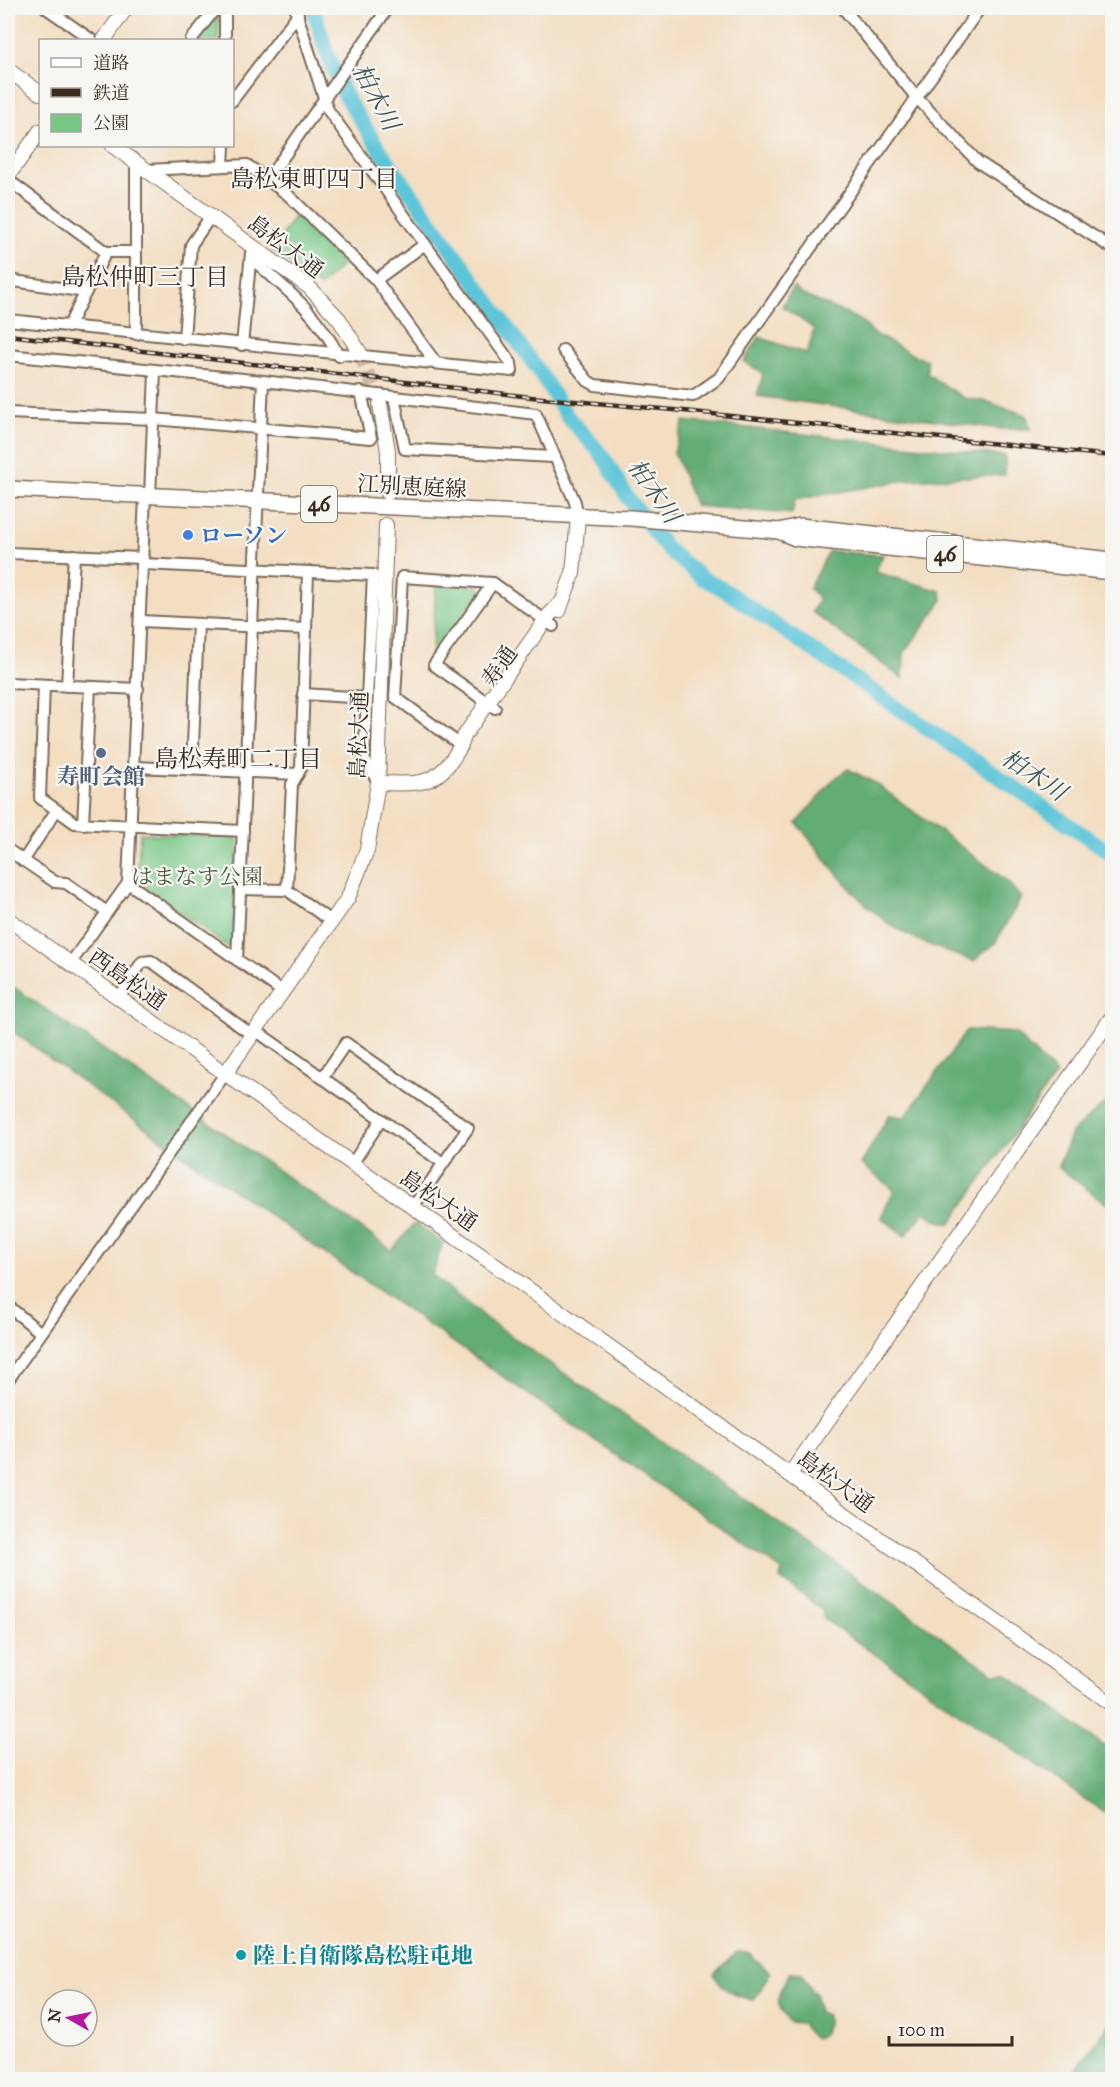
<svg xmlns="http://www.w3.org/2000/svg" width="1120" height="2087" font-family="'IM FELL Great Primer','Noto Serif JP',serif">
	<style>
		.green { fill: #79c787; stroke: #5a7852; stroke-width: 1.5 }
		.forest { fill: #62ac74; stroke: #4e6b49; stroke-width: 1.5 }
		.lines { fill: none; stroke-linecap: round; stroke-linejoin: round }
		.river { stroke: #5dc5d9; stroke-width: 15 }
		.secondary-tunnel { stroke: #cebaa1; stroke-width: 14; stroke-dasharray: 14 7; stroke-linecap: butt }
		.street-casing { stroke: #7b6957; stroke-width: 14 }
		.secondary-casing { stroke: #7b6957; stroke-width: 16 }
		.primary-casing { stroke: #7b6957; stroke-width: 18 }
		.street { stroke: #fff; stroke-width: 10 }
		.secondary { stroke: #fff; stroke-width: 14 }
		.primary { stroke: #fff; stroke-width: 15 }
		.rail-casing { stroke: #3b2a1e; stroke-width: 4.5 }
		.rail { stroke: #f6f6f2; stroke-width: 2; stroke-dasharray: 7; stroke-linecap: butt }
		.shop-dot { fill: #3f7fe0; stroke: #f6f6f2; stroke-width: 2 }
		.service-dot { fill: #5c6f8a; stroke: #f6f6f2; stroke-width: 2 }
		.culture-dot { fill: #0f9aa8; stroke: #f6f6f2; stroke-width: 2 }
		.labels { text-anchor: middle; stroke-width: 4.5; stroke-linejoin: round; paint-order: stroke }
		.shield { fill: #f6f6f2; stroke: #73675e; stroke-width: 1.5 }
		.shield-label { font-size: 21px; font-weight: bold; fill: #3b2a1e }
		.street-label { font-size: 22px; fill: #3b2a1e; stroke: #f6f6f2 }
		.shop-label { font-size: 22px; font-weight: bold; fill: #366cbe; stroke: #f6f6f2; text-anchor: start }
		.service-label { font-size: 22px; font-weight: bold; fill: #4e5e75; stroke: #f6f6f2 }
		.park-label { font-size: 22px; fill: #4e593e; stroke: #f6f6f2 }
		.culture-label { font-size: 22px; font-weight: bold; fill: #0d838f; stroke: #f6f6f2; text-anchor: start }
		.water-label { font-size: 24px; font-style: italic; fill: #455856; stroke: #f6f6f2 }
		.neighbourhood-label { font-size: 24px; fill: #3b2a1e; stroke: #f6f6f2 }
	</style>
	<rect width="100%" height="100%" fill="#f6f6f2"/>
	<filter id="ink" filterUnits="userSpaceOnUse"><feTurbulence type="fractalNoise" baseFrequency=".0167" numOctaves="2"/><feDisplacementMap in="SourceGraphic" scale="12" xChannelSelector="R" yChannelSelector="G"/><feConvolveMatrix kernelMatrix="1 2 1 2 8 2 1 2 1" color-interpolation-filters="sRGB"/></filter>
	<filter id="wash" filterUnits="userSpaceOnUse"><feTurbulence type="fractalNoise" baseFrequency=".008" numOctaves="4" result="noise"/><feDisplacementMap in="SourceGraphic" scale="24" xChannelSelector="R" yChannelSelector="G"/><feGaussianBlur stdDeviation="1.35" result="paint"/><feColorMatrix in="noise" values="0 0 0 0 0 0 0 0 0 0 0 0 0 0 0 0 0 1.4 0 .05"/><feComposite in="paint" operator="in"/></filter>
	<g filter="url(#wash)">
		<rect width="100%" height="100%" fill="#f3dec2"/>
		<g class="green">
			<path d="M219,15L218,40H196L213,17Z"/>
			<path d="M295,216L343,264L320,287L271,250Z"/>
			<path d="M436,586H479L482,592L431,661Z"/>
			<path d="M140,833L236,838L238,840L234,944L228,947L137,882Z"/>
		</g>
		<g class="forest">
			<path d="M793,287L801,294L860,320L873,333L917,357L927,360V374L964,398L988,402L1026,415L1031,429H1001L757,396L763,374L744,361L759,337L807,354L814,329L782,306Z"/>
			<path d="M684,421L1005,456V475L906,480L795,500L792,514L695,506L674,452Z"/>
			<path d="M829,551L883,555L875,572L941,591L942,601L904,653L903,679L812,612L819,599L809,588Z"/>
			<path d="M848,769L875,783L1006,880L1021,898L995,943L974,961C945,952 902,936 879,916C847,890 822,855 797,823L833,780Z"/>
			<path d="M8,983L392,1250L415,1223L443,1243L432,1275L488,1320L993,1673H1006L1112,1752V1818L824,1619L822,1609L780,1579L782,1570L184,1156L8,1028Z"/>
			<path d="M967,1030L1015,1033L1056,1074L950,1224L935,1220L925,1212L905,1236L881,1217L894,1190L861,1164L889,1115L905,1117Z"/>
			<path d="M1105,1103H1112V1208L1058,1167L1071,1133Z"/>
			<path d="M737,1952L749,1953L770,1973L754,2000C735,1996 724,1992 714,1974Z"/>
			<path d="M790,1972L801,1973L810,1989L816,1994L819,2012L827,2015V2024L823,2034L815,2038L808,2033L802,2023L789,2022C772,2000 778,1995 790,1972Z"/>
			<path d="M1112,2020V2079H1069Z"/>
		</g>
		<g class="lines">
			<path class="river" d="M313,8L327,53L345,96L378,147L540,373L567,416L602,455L628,498L667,549L702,578L723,589L1112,854"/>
		</g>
	</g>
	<g filter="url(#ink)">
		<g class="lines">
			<path class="secondary-tunnel" d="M360,353L380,404"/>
			<defs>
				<g id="street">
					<path d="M46,8L92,40"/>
					<path d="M843,8L917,98L978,162L1112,248"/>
					<path d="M191,40L216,8"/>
					<path d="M225,40V8"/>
					<path d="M232,101L298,14"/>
					<path d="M223,164L224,146"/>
					<path d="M146,170L247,165L287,194L376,280L436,363"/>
					<path d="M268,179L388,8"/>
					<path d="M8,180L106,252H136"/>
					<path d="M251,258C288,291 315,310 339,356"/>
					<path d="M8,280L86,292"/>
					<path d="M376,280L425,244"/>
					<path d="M8,320L512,371L511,363L328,110L295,8"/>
					<path d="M68,327L106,252"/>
					<path d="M136,334V162"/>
					<path d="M184,339L191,245L211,216"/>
					<path d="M242,345L251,253"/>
					<path d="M563,350L588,381L595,385L693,396L719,378L980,8"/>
					<path d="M8,355L263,381L536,414L575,502L578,517"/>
					<path d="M394,397L405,449L553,457"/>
					<path d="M8,413L153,419L371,438L361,392"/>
					<path d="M150,497L155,371"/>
					<path d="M8,553L143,558"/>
					<path d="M143,564L373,575L364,759L378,782"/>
					<path d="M308,573L301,768L292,784L287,890L332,922"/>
					<path d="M493,583L434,665L495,708"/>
					<path d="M141,621L306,629"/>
					<path d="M8,683L138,689"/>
					<path d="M44,685L40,798L75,823L243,831"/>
					<path d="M67,686L74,555"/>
					<path d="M303,694L367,698"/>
					<path d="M462,746L395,697L402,577L493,583L553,626"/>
					<path d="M135,767L298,774"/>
					<path d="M192,769L198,624"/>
					<path d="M83,824L90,687"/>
					<path d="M8,850L55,882L66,883L107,912"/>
					<path d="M23,861L56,811"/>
					<path d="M128,883L283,992"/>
					<path d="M240,889L287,890"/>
					<path d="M237,960L263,381"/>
					<path d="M70,964L128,883L145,496"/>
					<path d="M119,998L142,962L151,961L252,1035"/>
					<path d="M255,1030L443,1163"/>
					<path d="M322,1078L346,1043L468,1128L413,1207"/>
					<path d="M352,1164L381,1120"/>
					<path d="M8,1306L41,1333"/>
					<path d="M8,1380L225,1074"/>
				</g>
				<g id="secondary">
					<path d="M104,40L126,8"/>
					<path d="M8,70L40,93"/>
					<path d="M113,146L309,287L339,319L360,353"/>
					<path d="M8,176L40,131"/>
					<path d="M380,404L388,451V493"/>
					<path d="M559,611L573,573L578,517"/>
					<path d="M378,783C409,783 431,789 451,761C457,752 462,746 464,736L549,615L561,603"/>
					<path d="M8,919L1112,1704"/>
					<path d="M225,1074L348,898L367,850L378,783L386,525"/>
					<path d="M790,1474L1112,1017"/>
				</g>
				<g id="primary">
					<path d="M8,489L631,518L779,531L800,526L1112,560"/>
					<path d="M779,531L795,538L1112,572"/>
				</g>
			</defs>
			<use href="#street" class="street-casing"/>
			<use href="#secondary" class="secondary-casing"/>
			<use href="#primary" class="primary-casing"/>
			<use href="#street" class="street"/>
			<use href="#secondary" class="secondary"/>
			<use href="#primary" class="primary"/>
			<defs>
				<path id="rail" d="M8,335L531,397L684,411L1112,456"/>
			</defs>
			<use href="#rail" class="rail-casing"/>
			<use href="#rail" class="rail"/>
		</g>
	</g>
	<circle class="shop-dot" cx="188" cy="535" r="6"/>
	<circle class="service-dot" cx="101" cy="753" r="6"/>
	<circle class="culture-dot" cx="241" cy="1955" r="6"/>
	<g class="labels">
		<g class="shield">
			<rect x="301" y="486" width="36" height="36" rx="4.5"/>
			<rect x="927" y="536" width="36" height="36" rx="4.5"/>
		</g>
		<g class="shield-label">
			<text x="319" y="511">46</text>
			<text x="945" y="561">46</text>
		</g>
		<g class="street-label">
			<text transform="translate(286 246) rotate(37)" y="8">島松大通</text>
			<text transform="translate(412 486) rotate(3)" y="8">江別恵庭線</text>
			<text transform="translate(499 666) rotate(-55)" y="8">寿通</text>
			<text transform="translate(358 735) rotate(-88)" y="8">島松大通</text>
			<text transform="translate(128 979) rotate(35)" y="8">西島松通</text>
			<text transform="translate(439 1200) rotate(35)" y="8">島松大通</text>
			<text transform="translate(836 1481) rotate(36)" y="8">島松大通</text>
		</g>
		<g class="shop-label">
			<text x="200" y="543">ローソン</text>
		</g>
		<g class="service-label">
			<text x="101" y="784">寿町会館</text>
		</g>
		<g class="park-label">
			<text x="197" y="884">はまなす公園</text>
		</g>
		<g class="culture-label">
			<text x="253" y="1963">陸上自衛隊島松駐屯地</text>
		</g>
		<g class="water-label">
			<text transform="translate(376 97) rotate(62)" y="8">柏木川</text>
			<text transform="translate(654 491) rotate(55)" y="8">柏木川</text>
			<text transform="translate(1034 775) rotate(34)" y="8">柏木川</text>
		</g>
		<g class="neighbourhood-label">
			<text x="314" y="187">島松東町四丁目</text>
			<text x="145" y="285">島松仲町三丁目</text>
			<text x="238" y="767">島松寿町二丁目</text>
		</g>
	</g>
	<rect width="1120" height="2087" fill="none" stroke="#f6f6f2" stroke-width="30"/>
	<rect x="39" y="39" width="195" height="108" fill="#f6f6f2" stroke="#aba49d" stroke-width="1.5"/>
	<rect x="51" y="58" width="30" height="9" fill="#ffffff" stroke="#aba49d" stroke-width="1.5"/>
	<text x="93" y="69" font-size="18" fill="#3b2a1e">道路</text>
	<rect x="51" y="88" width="30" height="9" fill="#3b2a1e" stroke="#aba49d" stroke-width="1.5"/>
	<text x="93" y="99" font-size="18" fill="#3b2a1e">鉄道</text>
	<rect x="51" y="114" width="30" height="18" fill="#79c787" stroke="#aba49d" stroke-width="1.5"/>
	<text x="93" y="129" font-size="18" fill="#3b2a1e">公園</text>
	<g transform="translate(69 2018) rotate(279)"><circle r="28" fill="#f6f6f2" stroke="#aba49d" stroke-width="1.5"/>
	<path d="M0-4.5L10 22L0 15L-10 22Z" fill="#b5179e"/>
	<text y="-9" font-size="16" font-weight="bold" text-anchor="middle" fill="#3b2a1e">N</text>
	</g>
	<path d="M889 2036v9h123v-9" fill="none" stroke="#3b2a1e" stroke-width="3"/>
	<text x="898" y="2036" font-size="18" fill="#3b2a1e" stroke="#f6f6f2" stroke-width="4.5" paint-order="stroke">100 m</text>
</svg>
